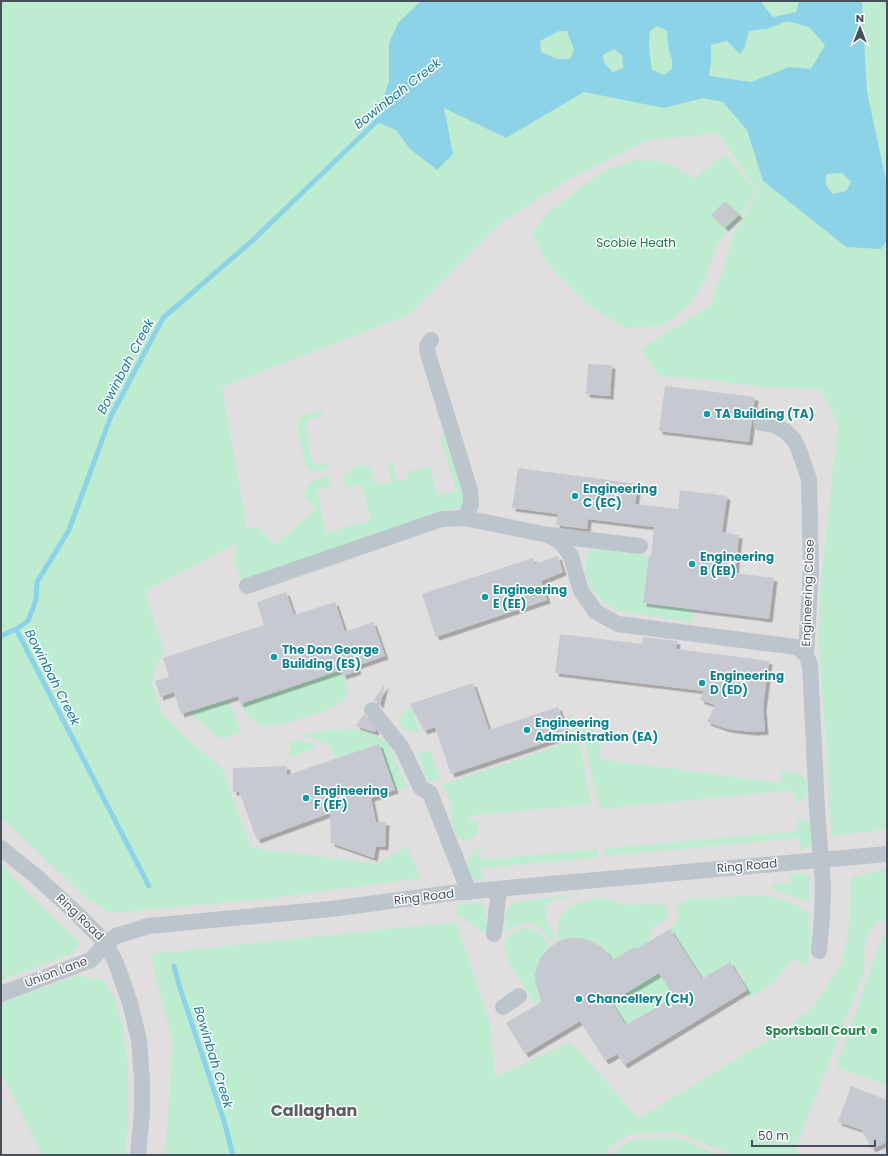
<svg xmlns="http://www.w3.org/2000/svg" width="888" height="1156" font-family="Poppins,sans-serif">
	<style>
		.education { fill: #e1dedf }
		.green { fill: #bdecd0 }
		.water { fill: #8cd3e7; fill-rule: evenodd }
		.lines { fill: none; stroke-linecap: round; stroke-linejoin: round }
		.stream { stroke: #8cd3e7; stroke-width: 5 }
		.building { fill: #c7c9d0; fill-rule: evenodd; filter: url(#shadow) }
		.minor { stroke: #bcc5cc; stroke-width: 16 }
		.culture-dot { fill: #0f9aa8; stroke: #fff; stroke-width: 1.5 }
		.leisure-dot { fill: #2e9e5b; stroke: #fff; stroke-width: 1.5 }
		.labels { text-anchor: middle; stroke-width: 3; stroke-linejoin: round; paint-order: stroke }
		.park-label { font-size: 12px; fill: #1b784b; stroke: #fff }
		.culture-label { font-size: 12px; font-weight: bold; fill: #0d838f; stroke: #fff; text-anchor: start }
		.street-label { font-size: 12px; fill: #47505a; stroke: #fff }
		.leisure-label { font-size: 12px; font-weight: bold; fill: #27864d; stroke: #fff; text-anchor: end }
		.water-label { font-size: 13px; font-style: italic; fill: #137b9a; stroke: #fff }
		.district-label { font-size: 16px; font-weight: bold; fill: #5a5e62; stroke: #fff }
	</style>
	<defs>
		<filter id="shadow"><feDropShadow dx="3.5" dy="3.5" stdDeviation="0" flood-color="#0004"/></filter>
	</defs>
	<rect width="100%" height="100%" fill="#f0eded"/>
	<rect class="education" x="1" y="1" width="886" height="1154"/>
	<g class="green">
		<path d="M1,1H421L398,23L389,42V81L375,121L396,130L410,149L453,154L444,108L506,138L584,92L664,108L703,98L723,102L747,130L763,181L846,247L880,249L887,241V829L832,836L829,814L828,761L818,643L820,591L838,424L821,389L765,387L700,379L659,376L641,349L711,305L735,232L758,191L718,133L648,140L569,179L502,222L410,314L222,387L247,529L258,527L275,545L316,509L304,497L307,486L316,479L329,476L331,486L317,490L326,533L371,520L362,485L351,487H346L343,476L358,465L370,466L375,484L392,482L387,463L392,461L397,481L408,480L406,472L430,466L437,495L455,490V486L439,434L446,432L465,502L459,508L450,509L241,580L235,563L237,543L145,591L164,653L156,666L152,685L163,715L193,744L222,768L251,848L376,863L407,847L421,878L272,898L111,913L87,899L14,829L1,817Z"/>
		<path d="M760,1H799L796,12L773,17Z"/>
		<path d="M860,1H887V185L867,92L862,4Z"/>
		<path d="M787,21L809,27L825,45L811,69L789,67L751,82L709,76L711,63L710,45L727,41L745,47L749,31L767,29Z"/>
		<path d="M657,26L667,31L669,52L672,59V69L664,75L652,70C650,57 648,44 650,31Z"/>
		<path d="M559,31H567L574,50L570,59H557L541,52L540,41Z"/>
		<path d="M614,49L622,55L623,68L613,72L604,63L603,55Z"/>
		<path d="M725,154L756,191L736,222L717,244L704,282L686,308L661,326L625,328L589,306L548,265L532,233L548,213L603,171L635,160L667,162L694,179Z"/>
		<path d="M826,173H842L851,182L846,191L833,194L826,185Z"/>
		<path d="M322,411L323,417L309,419L306,424L312,463L318,465L327,463L328,469C319,471 314,473 306,467L297,424C299,412 312,413 322,411Z"/>
		<path d="M598,549L649,556L643,603L694,609L692,622L617,611L604,602L589,586L586,573V560L588,552Z"/>
		<path d="M341,670C344,678 351,689 347,697C343,707 298,720 286,723C278,724 270,725 262,726L248,716L240,704Z"/>
		<path d="M229,699L241,732L221,739L189,712Z"/>
		<path d="M411,705L420,732C410,732 401,729 398,719Z"/>
		<path d="M572,715L576,725L591,804L469,816V820H477L478,833C471,839 466,843 457,838L450,815L452,806L442,785L575,740L567,716Z"/>
		<path d="M584,724L602,738L599,759L780,783L782,770C788,771 796,771 801,775C810,782 809,801 796,803L794,790L600,809L589,763L582,725Z"/>
		<path d="M350,729L363,731L377,736L388,743L407,787L395,790L379,744L335,758L331,747L311,737L297,735L331,730Z"/>
		<path d="M302,740L314,744L315,748L289,757L291,741Z"/>
		<path d="M427,750L431,753L440,778L428,782L417,753Z"/>
		<path d="M797,818L806,820L810,824L813,841L810,846L801,851L799,838L605,856L604,849L610,848L798,831Z"/>
		<path d="M480,847L481,860L598,849V857L482,868L483,881C463,879 462,855 480,847Z"/>
		<path d="M1,862L25,890L81,943L71,954L1,980Z"/>
		<path d="M887,869V922L877,920L865,941L864,972L795,1150L800,1155H728L725,1152L676,1132L630,1134L609,1147L604,1155H164L166,1143L173,1045L150,954L456,922L490,1022L495,1077L570,1042L639,1118L788,1028L813,1007L843,961L849,928L851,877Z"/>
		<path d="M806,873L810,877L809,902L771,889L770,888L773,884L791,883L790,874Z"/>
		<path d="M595,892L556,899C531,910 556,927 553,941H550C547,937 544,931 540,928C529,918 517,924 506,932C505,919 503,912 514,902Z"/>
		<path d="M749,896C775,896 787,898 808,913C810,932 814,948 806,966L794,959L772,984L750,997L742,982L745,979L739,970L736,971L730,962L702,979L670,929L678,919L676,907L689,898H708Z"/>
		<path d="M606,898L621,905L660,904L668,907V918L653,927L646,948L638,952L634,947L612,960C596,937 585,937 559,941C549,909 580,899 606,898Z"/>
		<path d="M480,902C487,911 487,921 487,932L480,931L472,923L457,917L456,905Z"/>
		<path d="M523,928C540,929 541,935 550,947C539,969 529,977 542,1001L535,1005C531,997 526,989 521,981C511,966 502,958 506,938L517,930Z"/>
		<path d="M884,933L887,934V1085L836,1067Z"/>
		<path d="M659,972L674,997L625,1025L611,1002Z"/>
		<path d="M76,976L104,979C108,988 115,997 117,1006C131,1050 130,1110 125,1155H42L1,1072V1003Z"/>
		<path d="M676,1137L719,1155H611L630,1140Z"/>
	</g>
	<path class="water" d="M421,1H760L773,17L796,12L799,1H860L862,4L867,92L887,185V241L881,249L846,247L763,181L747,130L723,102L703,98L664,108L584,92L506,138L444,108L453,154L437,170L410,149L396,130L375,121L389,81V43L398,23ZM787,21L809,27L825,45L811,69L789,67L751,82L709,76L711,63V45L727,41L740,54L745,47L749,31L767,29ZM657,26L667,31L669,52L672,59V69L664,75L652,70C650,57 648,44 650,31ZM559,31H567L574,50L570,59H557L541,52L540,41ZM614,49L622,55L623,68L613,72L604,63L603,55ZM842,173L851,182L846,191L833,194L826,185V174Z"/>
	<g class="lines">
		<g class="stream">
			<path d="M1,636L16,629"/>
			<path d="M149,886L16,629L28,621L36,600L37,582L69,530L111,416L163,318L252,241L381,117"/>
			<path d="M174,966L180,988L224,1121L233,1155"/>
		</g>
	</g>
	<g class="building">
		<path d="M725,201L739,215L725,228L711,215Z"/>
		<path d="M588,364L612,365L610,396L586,394Z"/>
		<path d="M665,386L755,397L749,442L659,431Z"/>
		<path d="M518,468L638,484L635,504L678,509L680,490L727,496L722,532L739,535L735,573L774,578L769,619L643,603L649,556H651L654,527L588,519L587,529L556,525L558,514L512,508Z"/>
		<path d="M558,556L563,572L541,581L547,600L436,637L422,594L533,558L535,564Z"/>
		<path d="M286,592L294,615L335,602L345,632L373,622L385,656L356,666L358,671L343,676L341,670L240,704L238,696L181,714L174,692L160,697L155,681L169,677L163,658L264,625L257,602Z"/>
		<path d="M560,634L642,644L643,637L677,641L676,649L769,661L763,707L765,731L754,732L734,730L724,728L707,722L715,705L700,700L704,691L555,673Z"/>
		<path d="M473,683L489,730L558,707L568,735L451,774L435,727L424,731L410,704Z"/>
		<path d="M385,684L380,705L376,701H373Z"/>
		<path d="M364,714L376,730L375,732L356,726Z"/>
		<path d="M379,744L395,790L371,798L376,822H386L385,847L376,846L374,858L331,843L330,813L257,840L239,792H233V768L287,766V775Z"/>
		<path d="M670,929L702,979L730,962L747,990L624,1065L617,1054L605,1061L580,1021L525,1054L506,1023L541,1002L536,984L535,975L537,966L541,957L550,947L559,941L569,938H580L591,941L600,946L606,951L612,960L635,947L636,949ZM659,973L674,997L626,1025L611,1002Z"/>
		<path d="M851,1086L887,1100V1142L872,1149L862,1130L838,1122Z"/>
	</g>
	<g class="lines">
		<g class="minor">
			<path d="M431,340L427,346L428,354L470,490L471,504L465,518"/>
			<path d="M761,423L774,425L785,431L794,440L799,450L809,479L811,569L806,654L810,665L817,809L823,885L822,918L819,951"/>
			<path d="M550,535L640,546"/>
			<path d="M247,586L442,519L465,518L548,535L561,542L571,556L581,591L596,612L618,624L796,647L806,654"/>
			<path d="M372,710L402,748L421,788L430,793L469,892"/>
			<path d="M1,848L38,878L75,912L106,943L116,963L130,1003L139,1040L142,1081V1112L138,1155"/>
			<path d="M494,934L499,889"/>
			<path d="M1,994L91,960L106,943L116,936L148,926L331,909L451,893L887,854"/>
			<path d="M503,1007L519,996"/>
		</g>
	</g>
	<g class="culture-dot">
		<circle cx="707" cy="414" r="4"/>
		<circle cx="575" cy="496" r="4"/>
		<circle cx="692" cy="564" r="4"/>
		<circle cx="485" cy="597" r="4"/>
		<circle cx="274" cy="657" r="4"/>
		<circle cx="702" cy="683" r="4"/>
		<circle cx="527" cy="730" r="4"/>
		<circle cx="306" cy="798" r="4"/>
		<circle cx="579" cy="999" r="4"/>
	</g>
	<circle class="leisure-dot" cx="874" cy="1031" r="4"/>
	<g class="labels">
		<g class="park-label">
			<text x="636" y="247">Scobie Heath</text>
		</g>
		<g class="culture-label">
			<text x="715" y="418">TA Building (TA)</text>
			<text x="583" y="493">Engineering<tspan x="583" dy="14">C (EC)</tspan></text>
			<text x="700" y="561">Engineering<tspan x="700" dy="14">B (EB)</tspan></text>
			<text x="493" y="594">Engineering<tspan x="493" dy="14">E (EE)</tspan></text>
			<text x="282" y="654">The Don George<tspan x="282" dy="14">Building (ES)</tspan></text>
			<text x="710" y="680">Engineering<tspan x="710" dy="14">D (ED)</tspan></text>
			<text x="535" y="727">Engineering<tspan x="535" dy="14">Administration (EA)</tspan></text>
			<text x="314" y="795">Engineering<tspan x="314" dy="14">F (EF)</tspan></text>
			<text x="587" y="1003">Chancellery (CH)</text>
		</g>
		<g class="street-label">
			<text transform="translate(808 593) rotate(-88)" y="4">Engineering Close</text>
			<text transform="translate(747 866) rotate(-5)" y="4">Ring Road</text>
			<text transform="translate(424 897) rotate(-7)" y="4">Ring Road</text>
			<text transform="translate(80 917) rotate(44)" y="4">Ring Road</text>
			<text transform="translate(56 972) rotate(-21)" y="4">Union Lane</text>
		</g>
		<g class="leisure-label">
			<text x="866" y="1035">Sportsball Court</text>
		</g>
		<g class="water-label">
			<text transform="translate(397 93) rotate(-38)" y="5">Bowinbah Creek</text>
			<text transform="translate(125 366) rotate(-62)" y="5">Bowinbah Creek</text>
			<text transform="translate(53 677) rotate(63)" y="5">Bowinbah Creek</text>
			<text transform="translate(214 1057) rotate(73)" y="5">Bowinbah Creek</text>
		</g>
		<g class="district-label">
			<text x="314" y="1116">Callaghan</text>
		</g>
	</g>
	<rect width="888" height="1156" fill="none" stroke="#47505a" stroke-width="4"/>
	<g transform="translate(860 28)" stroke="#ffffff" stroke-width="3" paint-order="stroke">
	<path d="M0-3L7 15L0 10L-7 15Z" fill="#47505a"/>
	<text y="-6" font-size="11" font-weight="bold" text-anchor="middle" fill="#47505a">N</text>
	</g>
	<path d="M752 1140v6h123v-6" fill="none" stroke="#47505a" stroke-width="2"/>
	<text x="758" y="1140" font-size="12" fill="#47505a" stroke="#ffffff" stroke-width="3" paint-order="stroke">50 m</text>
</svg>
